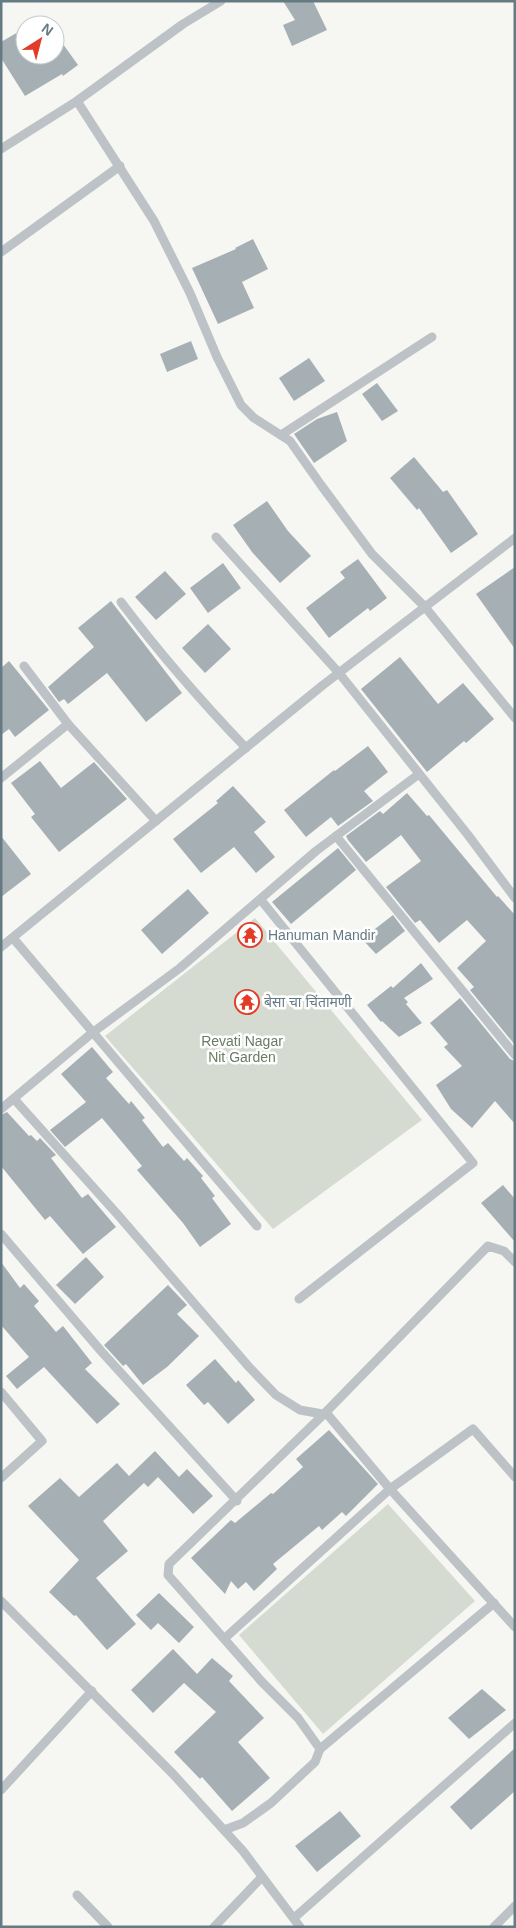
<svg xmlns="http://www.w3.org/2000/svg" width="516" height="1928" font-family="Helvetica,'Noto Sans Devanagari',sans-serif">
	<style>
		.green { fill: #d6dbd2 }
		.building { fill: #a6b0b4 }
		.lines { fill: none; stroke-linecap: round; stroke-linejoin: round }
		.minor { stroke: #bcc2c5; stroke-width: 9 }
		.labels { text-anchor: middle; stroke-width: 5; stroke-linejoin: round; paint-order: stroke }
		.poi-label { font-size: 14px; fill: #657a83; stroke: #fff; text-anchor: start }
		.park-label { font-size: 14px; fill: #6b7b64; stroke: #fff }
	</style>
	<rect width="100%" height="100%" fill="#f6f6f3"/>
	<g class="green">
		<path d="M255,918L422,1120L273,1229L105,1036Z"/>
		<path d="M388,1504L475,1601L323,1734L239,1635Z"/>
	</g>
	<g class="building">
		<path d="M283,1H313L327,30L292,46L283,25L295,20Z"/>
		<path d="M25,28V55H55V33L78,65L63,76L62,74L25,96L1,58V42Z"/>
		<path d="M253,239L268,269L242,282L254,308L218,324L192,268L236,249L235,248Z"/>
		<path d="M191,341L198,359L167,372L160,354Z"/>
		<path d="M309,358L325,381L294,401L279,378Z"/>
		<path d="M377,383L398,411L382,421L362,394Z"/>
		<path d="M337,412L347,441L314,463L294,434L317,419Z"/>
		<path d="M414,457L443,492L447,490L478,534L451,553L419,508L417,510L390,478Z"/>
		<path d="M267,501L288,531L311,556L280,583L252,552L233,525Z"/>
		<path d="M358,559L387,598L370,611L368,608L329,638L306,608L345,578L340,572Z"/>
		<path d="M223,563L241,588L208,613L190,588Z"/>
		<path d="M515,567V649L476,594Z"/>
		<path d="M165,571L186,594L156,620L135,597Z"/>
		<path d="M111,601L182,693L146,722L107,673L68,704L64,699L59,702L48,687L94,647L78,628Z"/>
		<path d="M208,624L231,649L205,673L182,648Z"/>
		<path d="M400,657L438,704L463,683L494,719L466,743L464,741L427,772L361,689Z"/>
		<path d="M9,661L49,710L15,737L9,729L1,735V668Z"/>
		<path d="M368,746L388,772L364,791L373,801L338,826L331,817L306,837L284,810L334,770L335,771Z"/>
		<path d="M40,761L61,788L94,762L127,799L59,852L31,817L35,814L11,783Z"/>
		<path d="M233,786L266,822L254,832L275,857L256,873L234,847L201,873L173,839L218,803L216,801Z"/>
		<path d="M407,793L427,816L429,815L497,897L498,896L515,915V1045L470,990L474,987L457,968L486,941L467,920L439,943L420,920L415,923L386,887L421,861L401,835L366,862L348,840L346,836L380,811L383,814Z"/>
		<path d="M1,836L31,874L1,897Z"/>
		<path d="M338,848L356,870L291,924L272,902Z"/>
		<path d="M188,889L209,913L162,954L141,930Z"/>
		<path d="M393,915L405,931L376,954L362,939Z"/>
		<path d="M421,963L433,979L404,998L408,1002L406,1004L422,1023L399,1037L382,1021L381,1022L367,1005L391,986L393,988Z"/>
		<path d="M460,998L510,1059L515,1061V1124L495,1101L472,1128L451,1109L436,1085L462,1066L444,1047L448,1044L430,1023Z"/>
		<path d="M92,1047L113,1072L106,1078L129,1104L131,1101L145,1118L142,1120L163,1147L168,1143L184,1161L187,1158L203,1176L201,1178L215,1196L212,1198L231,1224L200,1247L183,1223L137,1170L142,1166L102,1118L65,1147L50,1130L86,1102L61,1074Z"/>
		<path d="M7,1112L29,1136L31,1135L37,1141L40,1138L56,1155L51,1158L82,1198L88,1194L116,1227L83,1254L50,1216L45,1220L1,1166V1115Z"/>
		<path d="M503,1185L515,1199V1242L481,1203Z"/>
		<path d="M86,1257L104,1277L75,1304L56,1285Z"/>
		<path d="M1,1262L20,1288L24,1284L39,1301L34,1306L56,1332L63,1326L92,1363L85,1369L120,1404L97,1424L44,1367L17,1389L6,1376L29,1357L1,1325Z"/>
		<path d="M168,1285L187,1305L177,1314L199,1336L167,1367L143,1385L126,1364L123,1366L104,1345Z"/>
		<path d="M215,1359L236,1383L238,1380L255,1400L228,1424L208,1402L204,1405L186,1385Z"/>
		<path d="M329,1430L378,1484L346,1516L342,1512L322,1530L319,1526L273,1564L277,1569L254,1591L246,1582L238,1589L231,1581L225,1594L191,1558L231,1520L235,1523L271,1493L273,1494L303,1467L296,1459Z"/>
		<path d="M155,1451L179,1477L187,1469L213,1496L193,1514L158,1477L148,1487L144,1483L103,1521L128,1551L96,1578L136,1624L107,1650L76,1615L74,1616L49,1592L79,1560L28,1506L60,1478L79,1497L117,1463L129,1476Z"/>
		<path d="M159,1593L194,1627L179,1643L158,1623L151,1630L136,1615Z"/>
		<path d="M173,1649L197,1674L212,1658L233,1676L229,1681L264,1718L238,1742L270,1778L232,1811L202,1777L200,1779L174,1752L216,1712L184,1683L153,1713L131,1690Z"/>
		<path d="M482,1689L506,1710L469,1739L448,1718Z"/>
		<path d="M515,1748V1791L471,1830L450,1807Z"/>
		<path d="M340,1811L361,1836L317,1872L295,1846Z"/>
	</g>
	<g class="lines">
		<g class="minor">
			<path d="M77,101L154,221L190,293L217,357L241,405L254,418L290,441L321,485L372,554L425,607L515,718"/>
			<path d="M1,149L77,101L183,24L221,1"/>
			<path d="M1,252L120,166"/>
			<path d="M281,435L432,337"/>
			<path d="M216,537L339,673L468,835L515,898"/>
			<path d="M121,602C160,654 201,701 246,748"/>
			<path d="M24,666L68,724L156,821"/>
			<path d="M1,778L68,724"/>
			<path d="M336,836L515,1055"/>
			<path d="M261,900L473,1163L299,1299"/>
			<path d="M13,938L257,1226"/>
			<path d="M1,947L323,685L515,538"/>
			<path d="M15,1100L118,1215L249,1367L276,1395L300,1410L328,1415L390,1489L515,1627"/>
			<path d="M1,1109L92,1033L180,968L316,851L419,774"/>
			<path d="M1,1234L101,1351L237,1501"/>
			<path d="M1,1392L42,1441L1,1478"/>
			<path d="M1,1601L173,1774L243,1851L300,1927"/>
			<path d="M225,1638L390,1489L473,1429L515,1477"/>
			<path d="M320,1749L494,1603"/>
			<path d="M1,1790L92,1691"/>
			<path d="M224,1830L243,1823L271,1803L315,1762L320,1749L298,1718L262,1682L168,1575L169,1564L324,1414L488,1246L504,1251L515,1262"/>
			<path d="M77,1895L108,1927"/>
			<path d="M294,1918L515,1723"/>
			<path d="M214,1927L262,1877"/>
			<path d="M494,1927L515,1906"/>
		</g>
	</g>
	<defs>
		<symbol id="temple-ring" viewBox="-11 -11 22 22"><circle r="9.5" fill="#fff" stroke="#e13c27" stroke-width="1.5"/><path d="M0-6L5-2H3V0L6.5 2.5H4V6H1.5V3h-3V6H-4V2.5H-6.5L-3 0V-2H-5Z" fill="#e13c27"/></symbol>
	</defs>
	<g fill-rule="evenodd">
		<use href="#temple-ring" x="236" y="921" width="28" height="28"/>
		<use href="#temple-ring" x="233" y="988" width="28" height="28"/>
	</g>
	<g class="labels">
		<g class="poi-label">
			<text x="268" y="940">Hanuman Mandir</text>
			<text x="264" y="1007">बेसा चा चिंतामणी</text>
		</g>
		<g class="park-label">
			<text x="242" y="1046">Revati Nagar<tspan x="242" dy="16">Nit Garden</tspan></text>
		</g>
	</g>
	<rect width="516" height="1928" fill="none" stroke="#657a83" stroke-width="5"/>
	<g transform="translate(40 40) rotate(36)"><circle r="24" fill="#ffffff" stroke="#c1cacd"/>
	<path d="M0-4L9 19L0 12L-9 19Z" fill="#e13c27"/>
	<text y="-8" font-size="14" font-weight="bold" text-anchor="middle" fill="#657a83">N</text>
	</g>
</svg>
